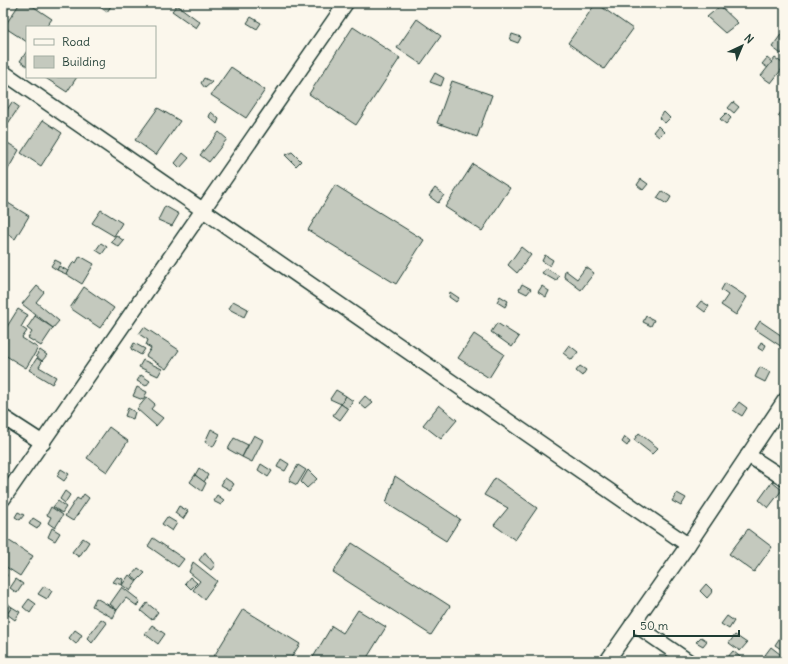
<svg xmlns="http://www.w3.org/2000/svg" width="788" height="664" font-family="Delius,sans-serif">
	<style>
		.building { fill: #c4c9be; stroke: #1f3d34 }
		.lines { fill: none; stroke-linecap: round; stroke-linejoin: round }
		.minor-casing { stroke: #1f3d34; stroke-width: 17 }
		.minor { stroke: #fbf7ec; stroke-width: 14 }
	</style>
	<rect width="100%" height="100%" fill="#fbf7ec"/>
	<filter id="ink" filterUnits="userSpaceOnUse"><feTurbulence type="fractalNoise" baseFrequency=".025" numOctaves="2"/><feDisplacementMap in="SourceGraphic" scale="8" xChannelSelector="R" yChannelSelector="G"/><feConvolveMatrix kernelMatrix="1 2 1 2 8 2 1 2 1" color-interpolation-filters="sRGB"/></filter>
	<g filter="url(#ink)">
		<g class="building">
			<path d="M20,3H28L52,19L46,27H27V42L4,27Z"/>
			<path d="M98,3H113L107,12L97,5Z"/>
			<path d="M596,3L633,29L604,69L568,43Z"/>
			<path d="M177,5L200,22L196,28L172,11Z"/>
			<path d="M720,6L738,23L725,33L707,17Z"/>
			<path d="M251,17L261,23L257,29L247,23Z"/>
			<path d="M417,19L441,36L421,64L397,48Z"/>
			<path d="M353,27L400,58L356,125L309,94Z"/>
			<path d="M785,29V49L781,54L772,47Z"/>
			<path d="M512,34L521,37L518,43L510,40Z"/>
			<path d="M27,51V66L20,61Z"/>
			<path d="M767,58L773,63L768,68L762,64Z"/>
			<path d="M775,58L785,65L771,83L761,76Z"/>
			<path d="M231,67L265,90L246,118L211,95Z"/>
			<path d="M435,73L444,78L441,86L430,82Z"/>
			<path d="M44,77H77L67,92Z"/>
			<path d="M204,78L212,82L205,88L201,83Z"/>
			<path d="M452,81L492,95L477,137L437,123Z"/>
			<path d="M785,95V105L780,100Z"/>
			<path d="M12,102L19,107L7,125L3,122V116Z"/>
			<path d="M733,102L739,107L734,113L728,108Z"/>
			<path d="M158,108L180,121L156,155L135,140Z"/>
			<path d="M783,110L785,111V119L784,121L778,116Z"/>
			<path d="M211,112L219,119L217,124L209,117Z"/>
			<path d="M664,112L670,118L665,123L659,118Z"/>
			<path d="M726,113L731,118L726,124L720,119Z"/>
			<path d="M43,120L62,133L41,166L21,153Z"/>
			<path d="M658,126L664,132L659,137L653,132Z"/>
			<path d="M219,132L227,139L209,162L200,155Z"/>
			<path d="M3,140L19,150L7,171L3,168V160L8,153L3,150Z"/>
			<path d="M292,152L301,161L296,166L285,155Z"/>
			<path d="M183,153L189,158L180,168L175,163Z"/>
			<path d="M473,164L510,188L482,231L445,207Z"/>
			<path d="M641,179L648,184L643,190L637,185Z"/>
			<path d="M335,185L424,240L396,284L308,230Z"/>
			<path d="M435,188L444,195L438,203L429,196Z"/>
			<path d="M662,191L671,197L667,204L657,198Z"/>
			<path d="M8,203L29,216L15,239L3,231V211Z"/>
			<path d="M165,206L179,214L172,226L158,220Z"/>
			<path d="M101,210L122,223L114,236L92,223Z"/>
			<path d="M116,235L124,241L119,247L111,242Z"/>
			<path d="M101,243L107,247L102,254L96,250Z"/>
			<path d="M521,247L531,255L517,273L508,265Z"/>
			<path d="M545,255L553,260L550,266L542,261Z"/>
			<path d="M80,256L94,264L82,284L66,274L74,261L76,263Z"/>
			<path d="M55,260L61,263L57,270L51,266Z"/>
			<path d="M59,266L68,271L66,274L57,270Z"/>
			<path d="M586,267L594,273L581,290L564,277L565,270L577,279Z"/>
			<path d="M546,268L559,276L556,281L542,273Z"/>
			<path d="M725,283L747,297L736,315L721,305L728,295L721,290Z"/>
			<path d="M522,284L531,289L527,294L519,290Z"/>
			<path d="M37,286L44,292L36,302L59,321L53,328L22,304Z"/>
			<path d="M542,286L549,291L546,297L538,292Z"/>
			<path d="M84,287L114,308L100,328L70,308Z"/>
			<path d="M450,292L459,298L456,302L449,297Z"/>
			<path d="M500,296L508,301L505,307L497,302Z"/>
			<path d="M233,301L248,309L244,317L229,309Z"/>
			<path d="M701,301L709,306L705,312L697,306Z"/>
			<path d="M18,309L28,315L21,327L27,331L22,338L38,348L26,368L3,354V347L6,342L3,341V333Z"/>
			<path d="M35,316L53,328L41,346L28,338L32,332L27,328Z"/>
			<path d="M646,316L654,320L651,326L643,322Z"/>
			<path d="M760,321L785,338V349L755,329Z"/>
			<path d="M497,323L519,337L512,347L491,332Z"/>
			<path d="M144,327L179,350L166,369L146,356L151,348L146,345L148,340L139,334Z"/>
			<path d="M474,334L504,354L489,378L458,358Z"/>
			<path d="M761,342L766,345L763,351L758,348Z"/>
			<path d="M134,343L145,349L141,355L131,349Z"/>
			<path d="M569,345L578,352L572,360L563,353Z"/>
			<path d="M40,350L47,355L42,361L36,356Z"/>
			<path d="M37,358L42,362L39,367L56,377L52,384L29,370Z"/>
			<path d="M143,360L162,369L158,376L139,367Z"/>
			<path d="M580,366L586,370L582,376L576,371Z"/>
			<path d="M760,367L770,372L765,382L755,377Z"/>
			<path d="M141,375L150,381L146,386L137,381Z"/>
			<path d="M137,387L147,392L143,400L133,396Z"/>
			<path d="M336,390L346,396L341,404L330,399Z"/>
			<path d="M346,396L353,401L348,409L341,404Z"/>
			<path d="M365,396L373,403L366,409L359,403Z"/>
			<path d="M147,397L155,404L151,409L163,418L156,426L137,409Z"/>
			<path d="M739,402L747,408L742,416L733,410Z"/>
			<path d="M341,404L348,409L340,420L333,415Z"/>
			<path d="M439,405L457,420L441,439L423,425Z"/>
			<path d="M128,408L135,412L133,419L125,416Z"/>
			<path d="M109,427L128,441L107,472L87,458Z"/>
			<path d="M211,429L220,434L213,447L205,442Z"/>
			<path d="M639,433L658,448L652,454L634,440Z"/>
			<path d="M254,435L263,440L252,462L242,457Z"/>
			<path d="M625,437L630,441L627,446L622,442Z"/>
			<path d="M234,438L248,445L242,457L228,449Z"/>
			<path d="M281,459L289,464L285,471L277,467Z"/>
			<path d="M261,464L272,471L268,477L258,470Z"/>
			<path d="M298,465L306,470L297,485L289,481Z"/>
			<path d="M199,468L208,475L204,482L195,475Z"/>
			<path d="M61,469L69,474L64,481L57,476Z"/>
			<path d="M308,470L317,479L307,488L301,482Z"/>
			<path d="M195,475L206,483L202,491L190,482Z"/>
			<path d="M395,476L460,519L446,541L386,503Z"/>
			<path d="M225,478L234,484L230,490L221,485Z"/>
			<path d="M495,478L537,508L515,540L494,525L508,508L484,495Z"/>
			<path d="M772,482L782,490L768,508L759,500Z"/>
			<path d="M65,491L70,495L65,503L60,499Z"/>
			<path d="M677,493L686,498L681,506L672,501Z"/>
			<path d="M84,494L89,498L73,521L65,516L77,498L80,500Z"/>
			<path d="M217,495L224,500L221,505L213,501Z"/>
			<path d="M58,501L66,507L62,513L53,507Z"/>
			<path d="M179,506L188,511L183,519L175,513Z"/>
			<path d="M51,507L63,515L55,528L48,523L51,517L47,515Z"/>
			<path d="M18,512L24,515L20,520L15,517Z"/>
			<path d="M167,517L177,523L172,531L162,524Z"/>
			<path d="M33,518L41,523L37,529L29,524Z"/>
			<path d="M52,528L60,533L55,541L48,537Z"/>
			<path d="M748,529L772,547L754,572L729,554Z"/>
			<path d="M3,537L33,556L20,576L3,565Z"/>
			<path d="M83,538L89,542L79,557L72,552Z"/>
			<path d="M153,538L184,559L178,567L148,546Z"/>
			<path d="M352,543L450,606L431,635L333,572Z"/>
			<path d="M205,552L215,565L211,570L199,560Z"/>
			<path d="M193,562L217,581L204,599L193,590L200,581L189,572Z"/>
			<path d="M138,568L145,573L137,581L132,575Z"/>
			<path d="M3,572L7,575L3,581Z"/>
			<path d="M129,575L137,581L130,591L122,585Z"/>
			<path d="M117,577L123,579L122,585L113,582Z"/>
			<path d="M190,577L197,583L191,589L185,583Z"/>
			<path d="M16,579L23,584L17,593L10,588Z"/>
			<path d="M706,584L713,591L707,598L700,591Z"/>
			<path d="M44,586L52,591L47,599L38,594Z"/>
			<path d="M122,587L140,601L137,606L126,598L117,610L110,604Z"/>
			<path d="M96,598L117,610L113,618L92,606Z"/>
			<path d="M29,599L36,604L30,613L23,607Z"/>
			<path d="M3,600L12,607L7,614L3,611Z"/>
			<path d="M147,603L158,612L152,620L141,611Z"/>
			<path d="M12,607L20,612L15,620L7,614Z"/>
			<path d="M243,609L300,644L289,661H211Z"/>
			<path d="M358,610L386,627L365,661H315L312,659L332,626L343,633Z"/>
			<path d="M727,616L734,621L729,629L721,624Z"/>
			<path d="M101,619L107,623L92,643L87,638Z"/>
			<path d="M152,625L165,634L158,644L145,634Z"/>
			<path d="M75,630L82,635L76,644L69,638Z"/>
			<path d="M735,635L747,643L740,651L729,643Z"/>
			<path d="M781,636L785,639V649L784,651L775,645Z"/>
			<path d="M701,637L707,641L703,646L696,642Z"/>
			<path d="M771,647L785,658V661H773L765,655Z"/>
			<path d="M733,651L745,661H731L727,658Z"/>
		</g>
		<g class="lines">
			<defs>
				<g id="minor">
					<path d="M3,72L688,545"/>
					<path d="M3,417L43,443"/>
					<path d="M748,455L785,479"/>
					<path d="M3,499L346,3"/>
					<path d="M633,623L688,661"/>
					<path d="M607,661L688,545L785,400"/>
				</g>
			</defs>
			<use href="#minor" class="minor-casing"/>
			<use href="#minor" class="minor"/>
		</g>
	</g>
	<rect width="788" height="664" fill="none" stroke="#fbf7ec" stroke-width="16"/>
	<rect x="8" y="8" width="772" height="648" fill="none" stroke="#1f3d34" stroke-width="1.5" filter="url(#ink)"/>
	<rect x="26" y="26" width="130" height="52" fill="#fbf7ec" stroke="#a3ada2"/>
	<rect x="34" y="39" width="20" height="6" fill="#fbf7ec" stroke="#a3ada2"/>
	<text x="62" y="46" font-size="12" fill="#1f3d34">Road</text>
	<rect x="34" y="56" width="20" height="12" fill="#c4c9be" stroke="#a3ada2"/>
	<text x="62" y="66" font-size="12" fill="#1f3d34">Building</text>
	<g transform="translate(742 46) rotate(44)" stroke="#fbf7ec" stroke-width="3" paint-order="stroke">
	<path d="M0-3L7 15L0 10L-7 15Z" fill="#1f3d34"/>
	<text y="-6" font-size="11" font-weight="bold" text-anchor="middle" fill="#1f3d34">N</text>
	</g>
	<path d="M634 630v6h105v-6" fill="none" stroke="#1f3d34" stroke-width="2"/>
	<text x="640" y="630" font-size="12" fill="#1f3d34" stroke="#fbf7ec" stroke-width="3" paint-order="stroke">50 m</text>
</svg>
